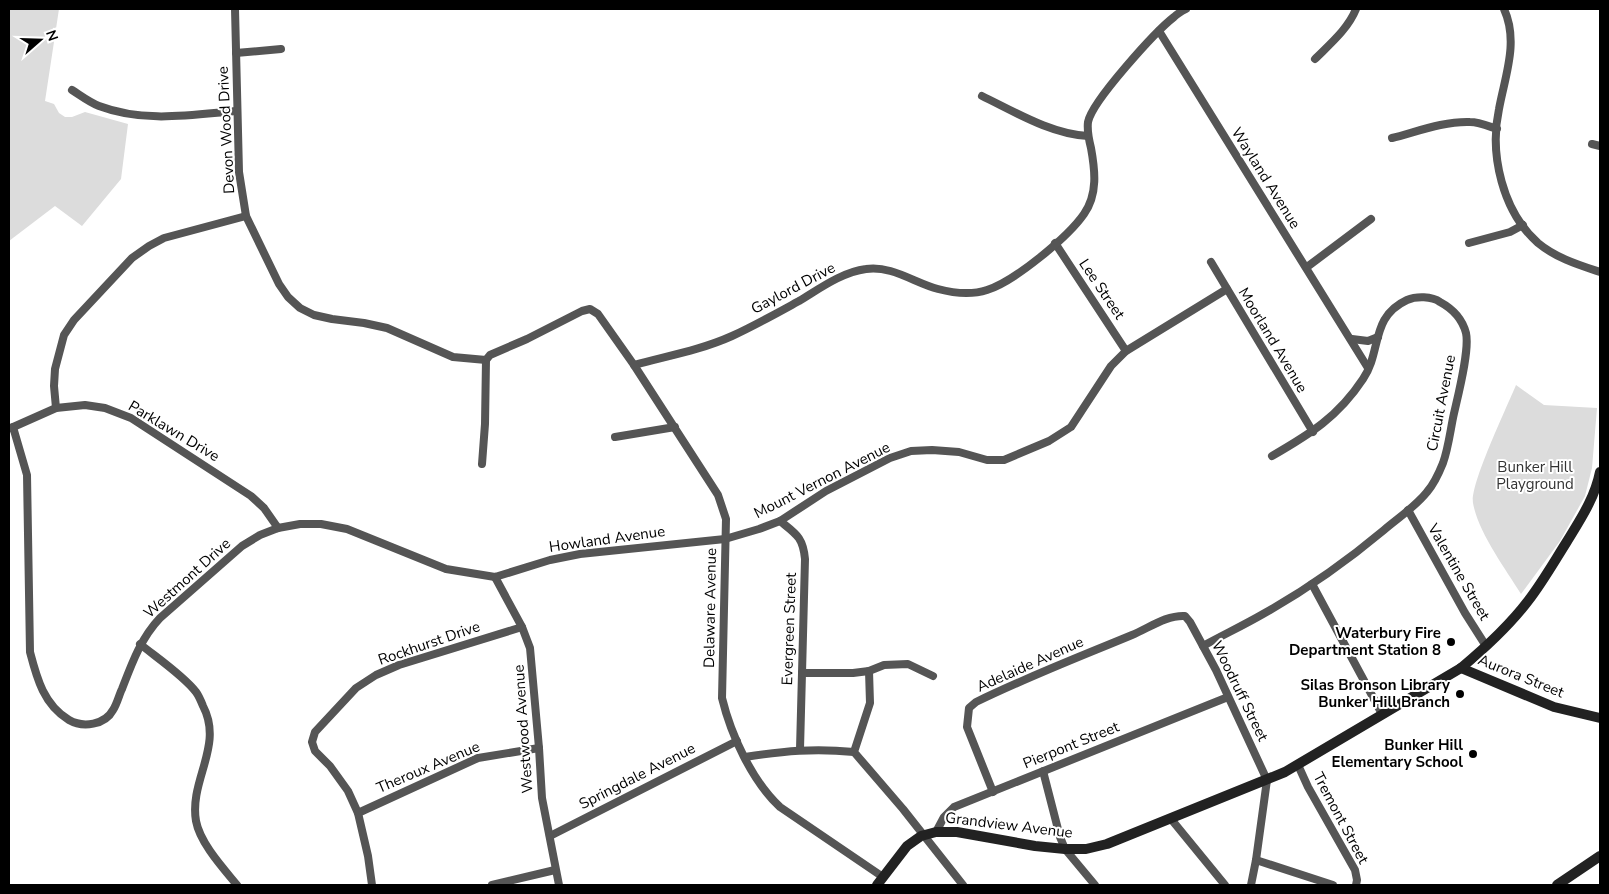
<svg xmlns="http://www.w3.org/2000/svg" width="1609" height="894" font-family="'Nunito Sans',sans-serif">
	<style>
		.green { fill: #dcdcdc }
		.lines { fill: none; stroke-linecap: round; stroke-linejoin: round }
		.minor { stroke: #555; stroke-width: 8 }
		.secondary { stroke: #222; stroke-width: 10 }
		.poi-dot { fill: #000; stroke: #fff; stroke-width: 2 }
		.labels { text-anchor: middle; stroke-width: 4; stroke-linejoin: round; paint-order: stroke }
		.street-label { font-size: 15px; fill: #000; stroke: #fff }
		.park-label { font-size: 15px; fill: #333; stroke: #fff }
		.poi-label { font-size: 15px; font-weight: bold; fill: #000; stroke: #fff; text-anchor: end }
	</style>
	<rect width="100%" height="100%" fill="#fff"/>
	<g class="green">
		<path d="M9,9H59L45,101L54,104L59,113L65,117H72L85,112L128,124L121,179L82,226L55,206L9,241Z"/>
		<path d="M1516,385L1544,405L1597,408L1592,468L1585,496L1560,541L1521,594C1505,568 1478,532 1473,503C1470,484 1507,407 1516,385Z"/>
	</g>
	<g class="lines">
		<g class="minor">
			<path d="M235,9L239,172L246,216L279,284L288,297L300,308L314,315L332,319L364,323L387,328L453,357L486,360"/>
			<path d="M1504,9C1519,42 1505,76 1499,109C1489,155 1503,212 1538,243C1556,258 1579,265 1600,272"/>
			<path d="M1159,31L1368,368"/>
			<path d="M236,53L281,49"/>
			<path d="M1315,59C1330,44 1348,29 1356,9"/>
			<path d="M72,90C80,95 89,102 99,106C144,123 190,115 237,111"/>
			<path d="M982,96C1015,112 1051,134 1088,136"/>
			<path d="M1392,138C1416,132 1444,121 1470,122C1479,122 1488,126 1497,129"/>
			<path d="M1592,144L1600,146"/>
			<path d="M1055,243L1126,351"/>
			<path d="M1469,243L1510,232L1523,225"/>
			<path d="M1211,262L1313,432"/>
			<path d="M1307,267L1371,219"/>
			<path d="M1352,339L1368,341L1378,337"/>
			<path d="M634,365C667,356 701,350 732,336C754,326 777,313 799,301C819,289 842,272 866,269C891,265 915,283 938,289C953,293 972,295 987,290C1015,281 1068,237 1084,214C1098,194 1095,170 1091,148C1089,140 1087,130 1088,122C1092,101 1156,31 1174,17C1177,14 1182,11 1186,9"/>
			<path d="M56,408L54,386L55,369L64,335L74,320L132,258L149,246L164,238L246,216"/>
			<path d="M13,427L27,475L30,652C37,679 44,705 69,720C83,728 105,725 113,710C117,704 119,695 122,689C132,663 141,638 160,618L242,546L260,535L278,528L300,524H321L347,529L446,569L495,577L550,560L580,554L725,539L759,529L780,521L826,491L890,458L911,451L932,450L959,452L987,460H1004L1049,441L1071,427L1111,366L1126,351L1227,289"/>
			<path d="M11,428L56,408L85,405L105,408L131,418L251,496L264,508L278,528"/>
			<path d="M615,437L675,427"/>
			<path d="M482,464L485,424L486,360L490,355L527,339L582,311L590,309L598,314L634,365L718,495L726,519L722,698C731,735 752,781 780,807L883,877"/>
			<path d="M1408,510L1465,613L1486,646"/>
			<path d="M780,521C796,534 803,537 805,559L800,749"/>
			<path d="M495,577L522,627L530,648L539,748L542,798L559,885"/>
			<path d="M1312,584L1382,714"/>
			<path d="M140,644C156,657 184,676 196,692C199,696 201,701 203,706C224,746 189,780 196,821C200,843 223,868 237,885"/>
			<path d="M1203,646C1223,635 1244,625 1263,614C1306,590 1347,561 1384,530C1398,518 1415,507 1427,492C1434,484 1439,473 1443,463C1448,449 1450,433 1453,418C1457,399 1470,351 1466,333C1462,318 1453,309 1440,302C1432,296 1416,296 1407,300C1370,317 1382,351 1363,379C1338,417 1310,434 1272,456"/>
			<path d="M869,671L870,703L854,752L903,809L963,885"/>
			<path d="M802,673H853L869,671L884,665L908,664L933,676"/>
			<path d="M745,757C784,751 814,748 854,752"/>
			<path d="M1298,765L1308,787L1355,870L1357,880L1356,885"/>
			<path d="M1043,771L1060,837L1065,849L1095,885"/>
			<path d="M993,792L967,727L969,708L976,702C1027,677 1079,657 1132,635C1149,628 1166,615 1185,616L1190,622L1216,670L1267,780L1256,860L1251,885"/>
			<path d="M358,813L478,758L539,748"/>
			<path d="M1171,819L1225,885"/>
			<path d="M936,832L944,817L954,807L1228,697"/>
			<path d="M550,836L737,741"/>
			<path d="M1256,860L1333,885"/>
			<path d="M372,885L368,856L358,813L348,791L330,766L315,751L312,742L315,732L356,688L376,675L399,665L522,627"/>
			<path d="M492,885L555,870"/>
		</g>
		<g class="secondary">
			<path d="M1461,668L1554,707L1600,718"/>
			<path d="M877,885L907,846L921,836L936,832H957L1035,846L1065,849H1086L1107,844L1285,772L1461,668C1485,648 1509,626 1528,601C1542,583 1554,562 1566,543C1580,520 1595,498 1600,472"/>
			<path d="M1557,885L1600,856"/>
		</g>
	</g>
	<g class="poi-dot">
		<circle cx="1451" cy="642" r="5"/>
		<circle cx="1460" cy="694" r="5"/>
		<circle cx="1473" cy="754" r="5"/>
	</g>
	<g class="labels">
		<g class="street-label">
			<text transform="translate(226 130) rotate(-93)" y="5">Devon Wood Drive</text>
			<text transform="translate(1266 178) rotate(58)" y="5">Wayland Avenue</text>
			<text transform="translate(793 288) rotate(-28)" y="5">Gaylord Drive</text>
			<text transform="translate(1102 289) rotate(56)" y="5">Lee Street</text>
			<text transform="translate(1273 340) rotate(59)" y="5">Moorland Avenue</text>
			<text transform="translate(1441 403) rotate(-79)" y="5">Circuit Avenue</text>
			<text transform="translate(174 431) rotate(31)" y="5">Parklawn Drive</text>
			<text transform="translate(822 480) rotate(-27)" y="5">Mount Vernon Avenue</text>
			<text transform="translate(607 539) rotate(-8)" y="5">Howland Avenue</text>
			<text transform="translate(1459 572) rotate(60)" y="5">Valentine Street</text>
			<text transform="translate(187 578) rotate(-42)" y="5">Westmont Drive</text>
			<text transform="translate(710 608) rotate(-89)" y="5">Delaware Avenue</text>
			<text transform="translate(789 629) rotate(-88)" y="5">Evergreen Street</text>
			<text transform="translate(429 643) rotate(-19)" y="5">Rockhurst Drive</text>
			<text transform="translate(1030 664) rotate(-24)" y="5">Adelaide Avenue</text>
			<text transform="translate(1521 676) rotate(22)" y="5">Aurora Street</text>
			<text transform="translate(1240 691) rotate(64)" y="5">Woodruff Street</text>
			<text transform="translate(523 729) rotate(-94)" y="5">Westwood Avenue</text>
			<text transform="translate(1071 745) rotate(-22)" y="5">Pierpont Street</text>
			<text transform="translate(428 767) rotate(-23)" y="5">Theroux Avenue</text>
			<text transform="translate(637 776) rotate(-27)" y="5">Springdale Avenue</text>
			<text transform="translate(1341 818) rotate(62)" y="5">Tremont Street</text>
			<text transform="translate(1009 825) rotate(7)" y="5">Grandview Avenue</text>
		</g>
		<g class="park-label">
			<text x="1535" y="472">Bunker Hill<tspan x="1535" dy="17">Playground</tspan></text>
		</g>
		<g class="poi-label">
			<text x="1441" y="638">Waterbury Fire<tspan x="1441" dy="17">Department Station 8</tspan></text>
			<text x="1450" y="690">Silas Bronson Library<tspan x="1450" dy="17">Bunker Hill Branch</tspan></text>
			<text x="1463" y="750">Bunker Hill<tspan x="1463" dy="17">Elementary School</tspan></text>
		</g>
	</g>
	<rect width="1609" height="894" fill="none" stroke="#000000" stroke-width="20"/>
	<g transform="translate(40 40) rotate(70)" stroke="#ffffff" stroke-width="4" paint-order="stroke">
	<path d="M0-4L9 19L0 12L-9 19Z" fill="#000000"/>
	<text y="-8" font-size="14" font-weight="bold" text-anchor="middle" fill="#000000">N</text>
	</g>
</svg>
